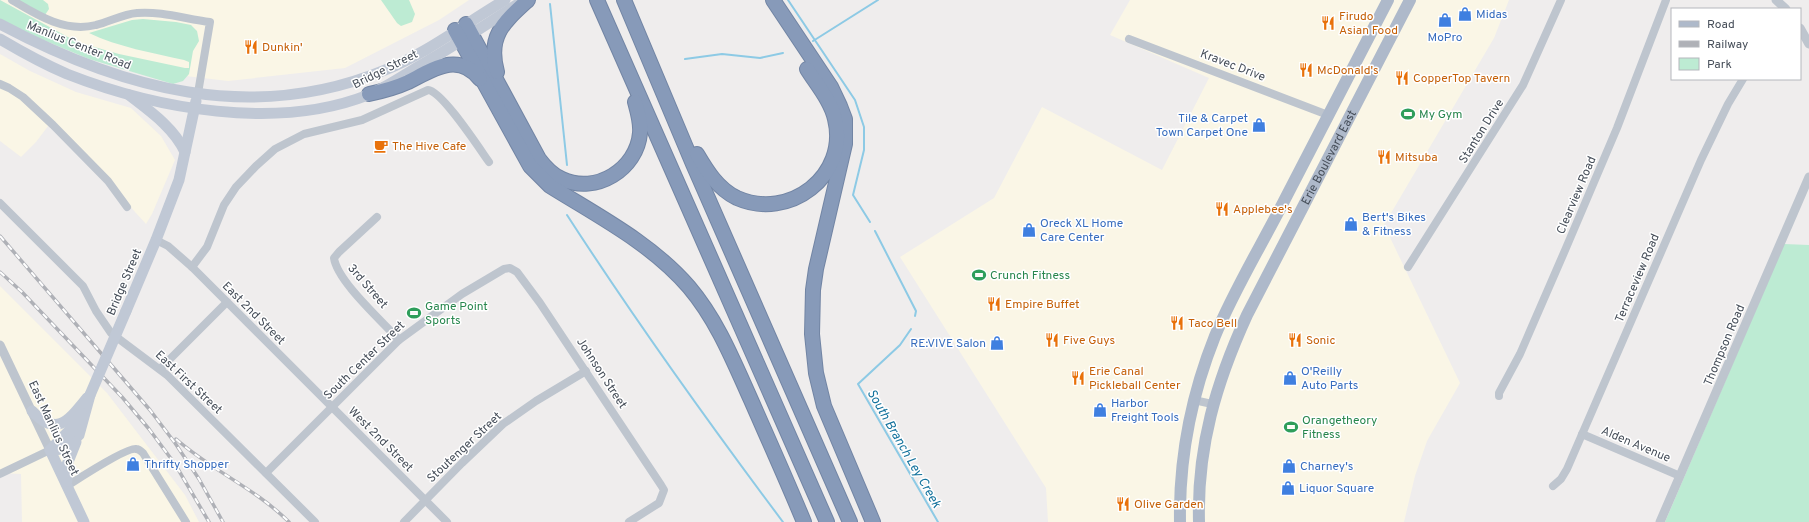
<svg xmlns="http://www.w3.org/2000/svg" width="1809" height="522" font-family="Overpass,sans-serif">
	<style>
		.commercial { fill: #faf6e6 }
		.green { fill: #bdebd3 }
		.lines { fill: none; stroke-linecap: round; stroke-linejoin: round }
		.stream { stroke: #8dcae5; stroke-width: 2 }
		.motorway-casing { stroke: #7285a4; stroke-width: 16 }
		.minor { stroke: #bec5ce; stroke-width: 8 }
		.tertiary { stroke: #bec5ce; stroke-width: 9 }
		.secondary { stroke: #c0c8d5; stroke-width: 11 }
		.primary { stroke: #aeb9ca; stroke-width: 12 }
		.motorway { stroke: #879ab9; stroke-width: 14 }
		.rail-casing { stroke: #afb1b7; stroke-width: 3.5 }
		.rail { stroke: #fff; stroke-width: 2; stroke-dasharray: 6; stroke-linecap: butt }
		.secondary-bridge { stroke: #c0c8d5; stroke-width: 11 }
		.labels { text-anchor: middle; stroke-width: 3; stroke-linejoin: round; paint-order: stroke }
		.shop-label { font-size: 12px; fill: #366cbe; stroke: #fff; text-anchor: start }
		.food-label { font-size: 12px; fill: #c56008; stroke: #fff; text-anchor: start }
		.street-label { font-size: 12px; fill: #464e59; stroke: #fff }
		.leisure-label { font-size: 12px; fill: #27864d; stroke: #fff; text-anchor: start }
		.water-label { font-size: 13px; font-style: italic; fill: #15739d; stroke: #fff }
	</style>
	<rect width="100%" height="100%" fill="#efeded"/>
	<g class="commercial">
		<path d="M0,0H469L439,20L345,68L228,81L177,75L75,45Z"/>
		<path d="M1130,0H1509L1494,38L1384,225L1460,383L1427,441L1415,476L1404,522H1048L1046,488L900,257L994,198L1042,107L1162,170L1209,78L1110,35Z"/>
		<path d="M0,54L30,71L76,92L131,108L161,136L175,160L152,214L146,224L52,121L36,142L21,157L0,141Z"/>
		<path d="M0,286L107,393L185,495L199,522H22L21,474L0,473Z"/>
	</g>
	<g class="green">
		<path d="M0,0L77,42L119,54L185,68H189V62L184,60C153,53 118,47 89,33L132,20L143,19L176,22L191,25L197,31L199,41L193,51L189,74L183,81L173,84L89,59L36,37L0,19Z"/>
		<path d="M18,0H43L48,4L49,9L45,15Z"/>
		<path d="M381,0H409L415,14L412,22L401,26L397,23Z"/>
		<path d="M1784,244L1809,245V522H1665Z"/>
	</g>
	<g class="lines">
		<g class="stream">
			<path d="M788,0L855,100L864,127V150L853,195L870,222"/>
			<path d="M550,4L567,165"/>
			<path d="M813,41L878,0"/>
			<path d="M685,59L722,54L760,58L783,53"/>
			<path d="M567,215C635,320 708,422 783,522"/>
			<path d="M875,231L916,311L915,316"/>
			<path d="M911,329L900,345L858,384L938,522"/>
		</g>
		<defs>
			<g id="motorway">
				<path d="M597,0L827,522"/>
				<path d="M624,0L693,164L850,522"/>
				<path d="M773,0L831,87L840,106L845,119V144L816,269L813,290L812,334L816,373L824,406L873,522"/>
				<path d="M466,24L539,159C545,167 552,175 562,179C596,195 637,169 640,133C641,122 638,113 635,102"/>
				<path d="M455,30L530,166L550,186C598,216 651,243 689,287C717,320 733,360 751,400C769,441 787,481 804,522"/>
				<path d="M497,72C487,36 504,22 528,0"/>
				<path d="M369,94C383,91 395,88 408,82C432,70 458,51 480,79"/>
				<path d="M697,154C707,171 718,189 737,198C789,221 849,176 835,119C831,101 817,85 807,69"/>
			</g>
		</defs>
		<use href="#motorway" class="motorway-casing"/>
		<g class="minor">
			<path d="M12,0C37,15 65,33 96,25C109,22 123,14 137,13C161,11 186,19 210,22L198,93"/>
			<path d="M1129,39L1328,115"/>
			<path d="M0,84L9,88L23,97L53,125L108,181L127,207"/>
			<path d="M0,203L83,286L96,311L111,333L167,375L315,522"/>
			<path d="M377,217L339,252L334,258C337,281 382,321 399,340"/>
			<path d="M156,240L168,246L192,267L447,522"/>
			<path d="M192,267L207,247L224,205L236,187L256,166L275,149L304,134L362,120L428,90C442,91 479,148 489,162"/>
			<path d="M1408,267L1523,85L1561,0"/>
			<path d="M160,369L227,302"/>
			<path d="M1499,396V393L1520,354L1566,248L1617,128L1666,0"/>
			<path d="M1194,400L1212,404"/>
			<path d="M1582,434L1680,476"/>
			<path d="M266,473L399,340L462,294L504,269L510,268L517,272L540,303L661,485L664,490L659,503L629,522"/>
			<path d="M0,474L50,450"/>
			<path d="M67,486C78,479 127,447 136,449C139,449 141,451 143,453L186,522"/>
			<path d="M1553,486L1561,479L1567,469L1701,160L1728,104L1743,79"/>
			<path d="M404,522L462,463L503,424L536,401L586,371"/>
		</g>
		<g class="tertiary">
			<path d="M1776,0L1786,9"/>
			<path d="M1800,28L1809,44"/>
			<path d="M0,345L50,450"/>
			<path d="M1660,522L1809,177"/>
		</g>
		<g class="secondary">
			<path d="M0,24C122,89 252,125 385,70C427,53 466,23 505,0"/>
			<path d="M0,39C22,52 44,64 67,74C156,109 277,131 368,95C385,88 401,77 416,68C451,48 484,26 518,4"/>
			<path d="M129,95C151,112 174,128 185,152"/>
			<path d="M126,311L156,240L179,180L196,101"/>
			<path d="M32,411C57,438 69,420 87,398"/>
			<path d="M50,450L84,522"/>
			<path d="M50,450L64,449L79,435L90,395"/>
			<path d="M50,450L72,428L81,413"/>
			<path d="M67,481L66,467L76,442"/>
		</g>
		<g class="primary">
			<path d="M1180,522C1179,457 1191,396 1215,336C1234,290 1261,246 1284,201C1318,134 1353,67 1388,0"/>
			<path id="s1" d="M1199,522C1197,447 1216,383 1247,315L1410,0"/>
		</g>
		<use href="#motorway" class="motorway"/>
		<defs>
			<g id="rail">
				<path d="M0,236L150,410L175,443L199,479L223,522"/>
				<path d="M0,272L22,292L122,397L149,429L175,464L209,522"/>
				<path d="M176,439C211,470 256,489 289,522"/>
			</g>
		</defs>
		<use href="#rail" class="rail-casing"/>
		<use href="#rail" class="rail"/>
		<path class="secondary-bridge" d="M90,395L126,311"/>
	</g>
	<defs>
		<symbol id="shop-bare" viewBox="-9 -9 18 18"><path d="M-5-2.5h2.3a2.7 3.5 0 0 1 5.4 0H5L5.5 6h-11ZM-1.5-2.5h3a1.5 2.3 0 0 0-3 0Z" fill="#3f7fe0" stroke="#fff" stroke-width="2.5" paint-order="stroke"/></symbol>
		<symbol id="restaurant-bare" viewBox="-9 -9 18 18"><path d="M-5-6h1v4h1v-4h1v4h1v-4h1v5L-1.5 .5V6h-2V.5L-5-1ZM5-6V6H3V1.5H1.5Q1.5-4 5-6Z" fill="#e8710a" stroke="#fff" stroke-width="2.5" paint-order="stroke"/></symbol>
		<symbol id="stadium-bare" viewBox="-9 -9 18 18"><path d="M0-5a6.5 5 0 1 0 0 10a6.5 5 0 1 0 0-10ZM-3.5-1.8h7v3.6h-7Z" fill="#2e9e5b" stroke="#fff" stroke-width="2.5" paint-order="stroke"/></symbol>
		<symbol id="cafe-bare" viewBox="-9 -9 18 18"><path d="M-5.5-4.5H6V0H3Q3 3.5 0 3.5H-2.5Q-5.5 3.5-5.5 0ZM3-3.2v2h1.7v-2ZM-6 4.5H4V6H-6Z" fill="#e8710a" stroke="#fff" stroke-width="2.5" paint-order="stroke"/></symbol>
	</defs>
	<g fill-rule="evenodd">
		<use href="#shop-bare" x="1455" y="4" width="20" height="20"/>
		<use href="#shop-bare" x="1435" y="10" width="20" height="20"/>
		<use href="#restaurant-bare" x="1318" y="13" width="20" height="20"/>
		<use href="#restaurant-bare" x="241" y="37" width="20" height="20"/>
		<use href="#restaurant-bare" x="1296" y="60" width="20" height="20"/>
		<use href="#restaurant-bare" x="1392" y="68" width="20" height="20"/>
		<use href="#stadium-bare" x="1398" y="104" width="20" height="20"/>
		<use href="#shop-bare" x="1249" y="115" width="20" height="20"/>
		<use href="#cafe-bare" x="371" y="136" width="20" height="20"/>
		<use href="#restaurant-bare" x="1374" y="147" width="20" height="20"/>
		<use href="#restaurant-bare" x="1212" y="199" width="20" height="20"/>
		<use href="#shop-bare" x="1341" y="214" width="20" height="20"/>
		<use href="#shop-bare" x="1019" y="220" width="20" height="20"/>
		<use href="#stadium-bare" x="969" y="265" width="20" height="20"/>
		<use href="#restaurant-bare" x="984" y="294" width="20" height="20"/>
		<use href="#stadium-bare" x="404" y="303" width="20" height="20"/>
		<use href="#restaurant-bare" x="1167" y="313" width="20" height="20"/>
		<use href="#restaurant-bare" x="1042" y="330" width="20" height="20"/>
		<use href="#restaurant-bare" x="1285" y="330" width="20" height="20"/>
		<use href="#shop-bare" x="987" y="333" width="20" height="20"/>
		<use href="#restaurant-bare" x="1068" y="368" width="20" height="20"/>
		<use href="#shop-bare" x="1280" y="368" width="20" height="20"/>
		<use href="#shop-bare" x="1090" y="400" width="20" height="20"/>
		<use href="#stadium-bare" x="1281" y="417" width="20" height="20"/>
		<use href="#shop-bare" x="123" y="454" width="20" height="20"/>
		<use href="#shop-bare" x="1279" y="456" width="20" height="20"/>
		<use href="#shop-bare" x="1278" y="478" width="20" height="20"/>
		<use href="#restaurant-bare" x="1113" y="494" width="20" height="20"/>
	</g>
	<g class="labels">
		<g class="shop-label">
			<text x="1476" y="18">Midas</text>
			<text x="1445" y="41" text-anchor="middle">MoPro</text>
			<text x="1248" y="122" text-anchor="end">Tile &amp; Carpet<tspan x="1248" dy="14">Town Carpet One</tspan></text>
			<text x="1362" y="221">Bert's Bikes<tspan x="1362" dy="14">&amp; Fitness</tspan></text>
			<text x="1040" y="227">Oreck XL Home<tspan x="1040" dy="14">Care Center</tspan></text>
			<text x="986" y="347" text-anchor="end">RE:VIVE Salon</text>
			<text x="1301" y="375">O'Reilly<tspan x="1301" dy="14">Auto Parts</tspan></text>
			<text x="1111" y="407">Harbor<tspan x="1111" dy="14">Freight Tools</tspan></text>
			<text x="144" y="468">Thrifty Shopper</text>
			<text x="1300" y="470">Charney's</text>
			<text x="1299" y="492">Liquor Square</text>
		</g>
		<g class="food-label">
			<text x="1339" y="20">Firudo<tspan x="1339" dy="14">Asian Food</tspan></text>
			<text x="262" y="51">Dunkin'</text>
			<text x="1317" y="74">McDonald's</text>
			<text x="1413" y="82">CopperTop Tavern</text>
			<text x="392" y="150">The Hive Cafe</text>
			<text x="1395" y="161">Mitsuba</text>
			<text x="1233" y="213">Applebee's</text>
			<text x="1005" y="308">Empire Buffet</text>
			<text x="1188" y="327">Taco Bell</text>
			<text x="1063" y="344">Five Guys</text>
			<text x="1306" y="344">Sonic</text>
			<text x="1089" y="375">Erie Canal<tspan x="1089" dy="14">Pickleball Center</tspan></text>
			<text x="1134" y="508">Olive Garden</text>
		</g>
		<g class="street-label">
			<text transform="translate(79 45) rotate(22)" y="4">Manlius Center Road</text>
			<text transform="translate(1233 65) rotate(21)" y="4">Kravec Drive</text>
			<text transform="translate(385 69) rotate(-27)" y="4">Bridge Street</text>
			<text transform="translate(1481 131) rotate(-58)" y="4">Stanton Drive</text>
			<text dy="4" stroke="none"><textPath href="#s1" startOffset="392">Erie Boulevard East</textPath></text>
			<text transform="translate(1576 195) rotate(-67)" y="4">Clearview Road</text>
			<text transform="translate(1637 278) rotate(-67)" y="4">Terraceview Road</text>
			<text transform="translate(124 282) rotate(-67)" y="4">Bridge Street</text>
			<text transform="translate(368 286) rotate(49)" y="4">3rd Street</text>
			<text transform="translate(254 313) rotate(45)" y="4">East 2nd Street</text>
			<text transform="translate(1724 345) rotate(-67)" y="4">Thompson Road</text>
			<text transform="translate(364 360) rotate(-44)" y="4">South Center Street</text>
			<text transform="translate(602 373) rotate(57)" y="4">Johnson Street</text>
			<text transform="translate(189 382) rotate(43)" y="4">East First Street</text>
			<text transform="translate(54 428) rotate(65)" y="4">East Manlius Street</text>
			<text transform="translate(381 439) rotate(45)" y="4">West 2nd Street</text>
			<text transform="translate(1636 444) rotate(23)" y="4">Alden Avenue</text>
			<text transform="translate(464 447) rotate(-43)" y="4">Stoutenger Street</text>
		</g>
		<g class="leisure-label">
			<text x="1419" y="118">My Gym</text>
			<text x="990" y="279">Crunch Fitness</text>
			<text x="425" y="310">Game Point<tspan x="425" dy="14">Sports</tspan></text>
			<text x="1302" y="424">Orangetheory<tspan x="1302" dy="14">Fitness</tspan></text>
		</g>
		<g class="water-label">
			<text transform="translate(905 448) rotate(60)" y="5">South Branch Ley Creek</text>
		</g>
	</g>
	<rect x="1671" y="8" width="130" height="72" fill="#ffffff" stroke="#b5b8bd"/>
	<rect x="1679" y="21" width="20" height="6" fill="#aeb9ca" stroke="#b5b8bd"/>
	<text x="1707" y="28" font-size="12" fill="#464e59">Road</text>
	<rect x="1679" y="41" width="20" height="6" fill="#afb1b7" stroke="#b5b8bd"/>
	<text x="1707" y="48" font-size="12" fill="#464e59">Railway</text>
	<rect x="1679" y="58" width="20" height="12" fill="#bdebd3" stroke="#b5b8bd"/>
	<text x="1707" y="68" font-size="12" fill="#464e59">Park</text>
</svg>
